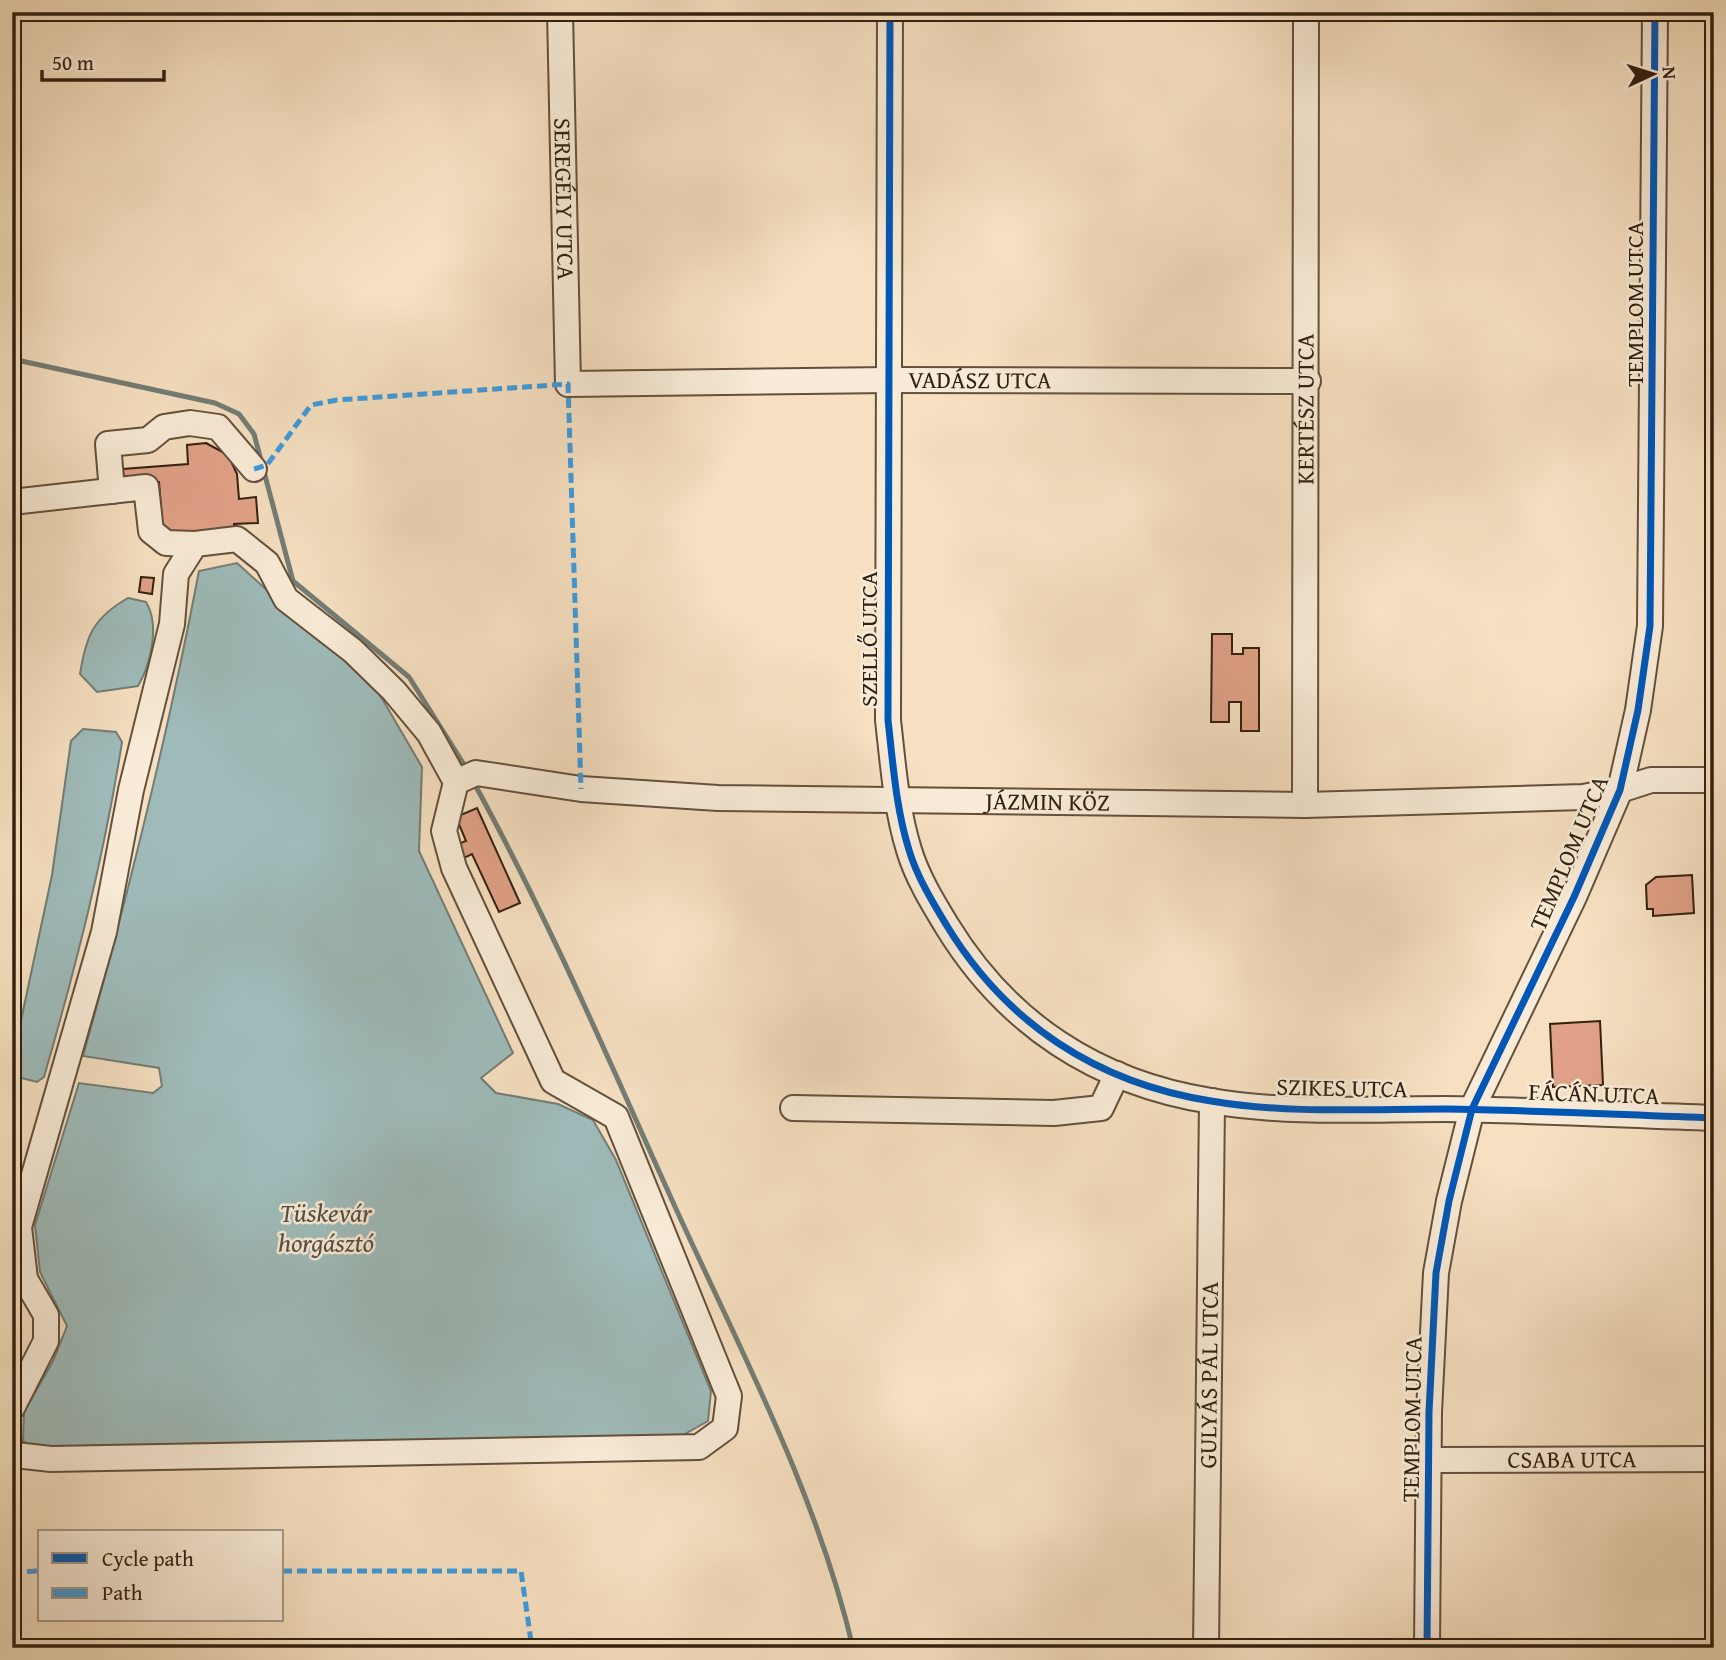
<svg xmlns="http://www.w3.org/2000/svg" width="1726" height="1660" font-family="'Gentium Book Plus',serif">
	<style>
		.water { fill: #9ebbba; stroke: #737d76; stroke-width: 2 }
		.lines { fill: none; stroke-linecap: round; stroke-linejoin: round }
		.stream { stroke: #737d76; stroke-width: 5 }
		.building { fill: #e1a188; stroke: #32200f; stroke-width: 2 }
		.minor-casing { stroke: #63503c; stroke-width: 28 }
		.minor { stroke: #f9ebd7; stroke-width: 24 }
		.quiet { stroke: #3e9bde; stroke-width: 5; stroke-dasharray: 10 5; stroke-linecap: butt }
		.cycleway-casing { stroke: #f9ebd7; stroke-width: 11 }
		.cycleway { stroke: #0057b8; stroke-width: 7 }
		.labels { text-anchor: middle; stroke-width: 5; stroke-linejoin: round; paint-order: stroke }
		.street-label { font-size: 24px; fill: #32200f; stroke: #f9ebd7 }
		.water-label { font-size: 26px; font-style: italic; fill: #524e42; stroke: #f9ebd7 }
	</style>
	<rect width="100%" height="100%" fill="#f6e0c1"/>
	<filter id="stains"><feTurbulence type="fractalNoise" baseFrequency=".00286" numOctaves="4"/><feColorMatrix values="0 0 0 0 .2 0 0 0 0 .09 0 0 0 0 .02 0 0 0 .5 -.17"/></filter>
	<radialGradient id="worn" r=".72"><stop offset=".6" stop-color="#630" stop-opacity="0"/><stop offset="1" stop-color="#630" stop-opacity=".3"/></radialGradient>
	<g class="water">
		<path d="M237,563L377,690L422,767L419,851L513,1053L481,1078L496,1093L558,1104L593,1120L616,1160L711,1391L708,1421L683,1435L45,1453L23,1441L24,1412L53,1361L67,1326L40,1272L35,1225L79,1083L153,1093L162,1086L159,1068L83,1056C128,895 168,735 199,571Z"/>
		<path d="M128,598L146,602C160,625 151,664 138,686L97,692L80,674C86,636 93,618 128,598Z"/>
		<path d="M83,729L116,732L122,742C104,857 76,966 44,1077L37,1082L13,1076V1058L52,875L71,741Z"/>
	</g>
	<g class="lines">
		<g class="stream">
			<path d="M12,359L215,403L239,414L254,434L293,581L409,677L468,771"/>
			<path d="M474,783C552,925 615,1075 682,1222C746,1361 818,1499 853,1648"/>
		</g>
	</g>
	<g class="building">
		<path d="M206,443L228,455L237,474L239,499L256,497L258,523L234,524L235,536L163,533L159,482L124,485L123,469L188,464L187,445Z"/>
		<path d="M141,577L154,578L152,594L139,592Z"/>
		<path d="M1212,634H1232V654H1243V648H1259V731H1241V702H1229V722H1211Z"/>
		<path d="M477,808L520,903L499,912L472,854L464,858L458,844L466,841L456,817Z"/>
		<path d="M1692,875L1694,913L1653,916V909H1647L1646,885L1656,877Z"/>
		<path d="M1600,1021L1603,1085L1553,1087L1550,1024Z"/>
	</g>
	<g class="lines">
		<defs>
			<g id="minor">
				<path id="s1" d="M560,12L568,384L889,380L1308,381"/>
				<path d="M890,12L888,720C893,764 896,808 909,850C917,877 933,903 947,926C1007,1024 1097,1083 1211,1101C1287,1114 1367,1109 1444,1109C1534,1110 1624,1115 1714,1118"/>
				<path d="M112,491L108,444L148,440L164,427L190,423L218,427L254,469"/>
				<path d="M12,502L146,487L151,531L166,543L195,544"/>
				<path id="s2" d="M456,782L476,773L581,789L718,798L1305,805L1583,797L1620,790L1651,780H1714"/>
				<path id="s3" d="M1305,805L1306,12"/>
				<path d="M793,1108L1054,1113L1101,1108L1117,1074"/>
				<path d="M12,1408L46,1341V1315L25,1279L19,1227L104,932L131,790L172,624L176,574L195,544L237,539L267,563L286,599L353,651L394,691L429,733L456,782L444,831L454,868L553,1081L616,1117L729,1396L725,1428L699,1447L51,1459L15,1455L12,1450"/>
				<path id="s4" d="M1430,1460L1714,1459"/>
				<path id="s5" d="M1206,1648L1212,1101"/>
				<path d="M1427,1648L1429,1412L1436,1273L1449,1201L1472,1109L1574,897L1620,790L1638,710L1650,626L1655,12"/>
			</g>
		</defs>
		<use href="#minor" class="minor-casing"/>
		<use href="#minor" class="minor"/>
		<g class="quiet">
			<path d="M254,469L267,465L311,405L337,400L568,384L581,789"/>
			<path d="M282,1571H521L532,1648"/>
			<path d="M12,1572L40,1571"/>
		</g>
		<defs>
			<g id="cycleway">
				<path d="M890,12L888,720C893,764 896,808 909,850C917,877 933,903 947,926C1007,1024 1097,1083 1211,1101C1287,1114 1367,1109 1444,1109C1534,1110 1624,1115 1714,1118"/>
				<path d="M1427,1648L1429,1412L1436,1273L1449,1201L1472,1109L1574,897L1620,790L1638,710L1650,626L1655,12"/>
			</g>
		</defs>
		<use href="#cycleway" class="cycleway-casing"/>
		<use href="#cycleway" class="cycleway"/>
	</g>
	<g class="labels">
		<g class="street-label">
			<text dy="8" stroke="none"><textPath href="#s1" startOffset="187">SEREGÉLY UTCA</textPath></text>
			<text transform="translate(1635 304) rotate(-90)" y="8">TEMPLOM UTCA</text>
			<text dy="8" stroke="none"><textPath href="#s1" startOffset="784">VADÁSZ UTCA</textPath></text>
			<text dy="8" stroke="none"><textPath href="#s3" startOffset="396">KERTÉSZ UTCA</textPath></text>
			<text transform="translate(869 639) rotate(-90)" y="8">SZELLŐ UTCA</text>
			<text dy="8" stroke="none"><textPath href="#s2" startOffset="595">JÁZMIN KÖZ</textPath></text>
			<text transform="translate(1569 853) rotate(-67)" y="8">TEMPLOM UTCA</text>
			<text transform="translate(1342 1088) rotate(1)" y="8">SZIKES UTCA</text>
			<text transform="translate(1594 1094) rotate(2)" y="8">FÁCÁN UTCA</text>
			<text dy="8" stroke="none"><textPath href="#s5" startOffset="273">GULYÁS PÁL UTCA</textPath></text>
			<text transform="translate(1412 1419) rotate(-89)" y="8">TEMPLOM UTCA</text>
			<text dy="8" stroke="none"><textPath href="#s4" startOffset="142">CSABA UTCA</textPath></text>
		</g>
		<g class="water-label">
			<text x="326" y="1222">Tüskevár<tspan x="326" dy="30">horgásztó</tspan></text>
		</g>
	</g>
	<rect width="1726" height="1660" fill="none" stroke="#f6e0c1" stroke-width="42"/>
	<rect x="14" y="14" width="1698" height="1632" fill="none" stroke="#32200f" stroke-width="3.5"/>
	<rect x="21" y="21" width="1684" height="1618" fill="none" stroke="#32200f" stroke-width="2"/>
	<rect x="38" y="1530" width="245" height="91" fill="#f9ebd7" stroke="#a99a87" stroke-width="2"/>
	<rect x="52" y="1553" width="35" height="10" fill="#0057b8" stroke="#a99a87" stroke-width="2"/>
	<text x="102" y="1566" font-size="21" fill="#32200f">Cycle path</text>
	<rect x="52" y="1588" width="35" height="10" fill="#3e9bde" stroke="#a99a87" stroke-width="2"/>
	<text x="102" y="1600" font-size="21" fill="#32200f">Path</text>
	<g transform="translate(1653 74) rotate(86)" stroke="#f9ebd7" stroke-width="5" paint-order="stroke">
	<path d="M0-5L12 26L0 18L-12 26Z" fill="#32200f"/>
	<text y="-10" font-size="19" font-weight="bold" text-anchor="middle" fill="#32200f">N</text>
	</g>
	<path d="M42 70v10h122v-10" fill="none" stroke="#32200f" stroke-width="3.5"/>
	<text x="52" y="70" font-size="21" fill="#32200f" stroke="#f9ebd7" stroke-width="5" paint-order="stroke">50 m</text>
	<rect width="100%" height="100%" filter="url(#stains)"/>
	<rect width="100%" height="100%" fill="url(#worn)"/>
</svg>
